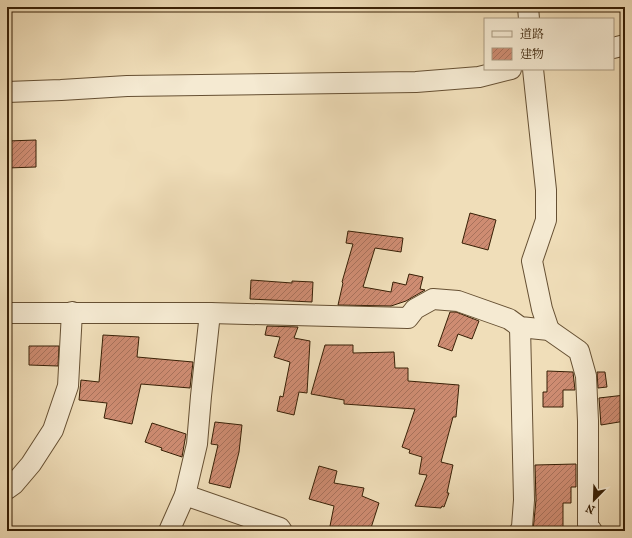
<svg xmlns="http://www.w3.org/2000/svg" width="632" height="538" font-family="'IM FELL French Canon','Noto Serif JP',serif">
	<style>
		.building { fill: url(#building-hatch); stroke: #382006 }
		.lines { fill: none; stroke-linecap: round; stroke-linejoin: round }
		.minor-casing { stroke: #665033; stroke-width: 22 }
		.minor { stroke: #f5ead2; stroke-width: 20 }
	</style>
	<defs>
		<pattern id="building-hatch" width="6" height="6" patternUnits="userSpaceOnUse"><rect width="6" height="6" fill="#ce8c72"/><path d="M-1 1l2-2M0 6l6-6M5 7l2-2" fill="none" stroke="#a8725c"/></pattern>
	</defs>
	<rect width="100%" height="100%" fill="#f0deb9"/>
	<filter id="stains"><feTurbulence type="fractalNoise" baseFrequency=".005" numOctaves="4"/><feColorMatrix values="0 0 0 0 .2 0 0 0 0 .09 0 0 0 0 .02 0 0 0 .5 -.17"/></filter>
	<radialGradient id="worn" r=".72"><stop offset=".6" stop-color="#630" stop-opacity="0"/><stop offset="1" stop-color="#630" stop-opacity=".3"/></radialGradient>
	<g class="building">
		<path d="M36,140V167L7,168V141Z"/>
		<path d="M470,213L496,220L488,250L462,243Z"/>
		<path d="M348,231L403,238L401,252L375,248L363,287L391,292L393,282L406,285L409,274L423,277L420,289L425,290L406,301L391,306L338,305L343,283L342,282L353,244L346,243Z"/>
		<path d="M251,280L292,283V281L313,282L312,302L250,299Z"/>
		<path d="M450,312H456L479,321L472,339L458,334L452,351L438,346Z"/>
		<path d="M267,326L298,327L294,338L310,341L307,393L299,392L294,415L277,411L280,396L283,397L290,362L274,357L280,337L265,335Z"/>
		<path d="M103,335L139,337L137,357L193,362L190,388L141,384L132,424L104,418L107,403L79,400L81,380L99,382Z"/>
		<path d="M325,345H353V353L394,352L395,368H408V381L459,385L456,417H453L441,462L453,465L447,493H449L444,507L442,506L441,508L415,506L427,475L419,474L422,457L409,453L410,450L402,447L415,409L344,404V400L311,394Z"/>
		<path d="M29,346H59L58,366L29,365Z"/>
		<path d="M547,371L573,372L575,390H563V407H543V392H547Z"/>
		<path d="M597,372H605L607,387L598,388Z"/>
		<path d="M625,395V421L601,425L599,398Z"/>
		<path d="M215,422L242,425L239,452L230,488L209,483L218,445L211,444Z"/>
		<path d="M152,423L186,434L182,457L161,450L162,448L145,442Z"/>
		<path d="M576,464V487H571V503H563V531H533L536,500L535,465Z"/>
		<path d="M319,466L337,471L334,483L364,488L362,496L379,503L370,531H329L334,506L309,499Z"/>
	</g>
	<g class="lines">
		<defs>
			<g id="minor">
				<path d="M528,7L529,19"/>
				<path d="M613,48L625,45"/>
				<path d="M533,69L546,190V220L532,261L542,309L549,330"/>
				<path d="M7,92L61,90L127,86L416,82L479,77L511,69"/>
				<path d="M7,313H210L408,318L415,309L433,299L458,301L509,319L520,327L549,330L579,351L586,376L588,421V525L592,531"/>
				<path d="M7,489L14,484L31,464L53,430L68,386L72,312"/>
				<path d="M185,495L280,528L282,531"/>
				<path d="M169,531L185,495L197,444L201,396L210,313"/>
				<path d="M520,531L522,527L524,500L520,327"/>
			</g>
		</defs>
		<use href="#minor" class="minor-casing"/>
		<use href="#minor" class="minor"/>
	</g>
	<rect width="632" height="538" fill="none" stroke="#f0deb9" stroke-width="24"/>
	<rect x="8" y="8" width="616" height="522" fill="none" stroke="#382006" stroke-width="2"/>
	<rect x="12" y="12" width="608" height="514" fill="none" stroke="#382006"/>
	<rect x="484" y="18" width="130" height="52" fill="#f5ead2" stroke="#a99980"/>
	<rect x="492" y="31" width="20" height="6" fill="#f5ead2" stroke="#a99980"/>
	<text x="520" y="38" font-size="12" fill="#382006">道路</text>
	<rect x="492" y="48" width="20" height="12" fill="url(#building-hatch)" stroke="#a99980"/>
	<text x="520" y="58" font-size="12" fill="#382006">建物</text>
	<g transform="translate(594 500) rotate(203)" stroke="#f5ead2" stroke-width="3" paint-order="stroke">
	<path d="M0-3L7 15L0 10L-7 15Z" fill="#382006"/>
	<text y="-6" font-size="11" font-weight="bold" text-anchor="middle" fill="#382006">N</text>
	</g>
	<rect width="100%" height="100%" filter="url(#stains)"/>
	<rect width="100%" height="100%" fill="url(#worn)"/>
</svg>
